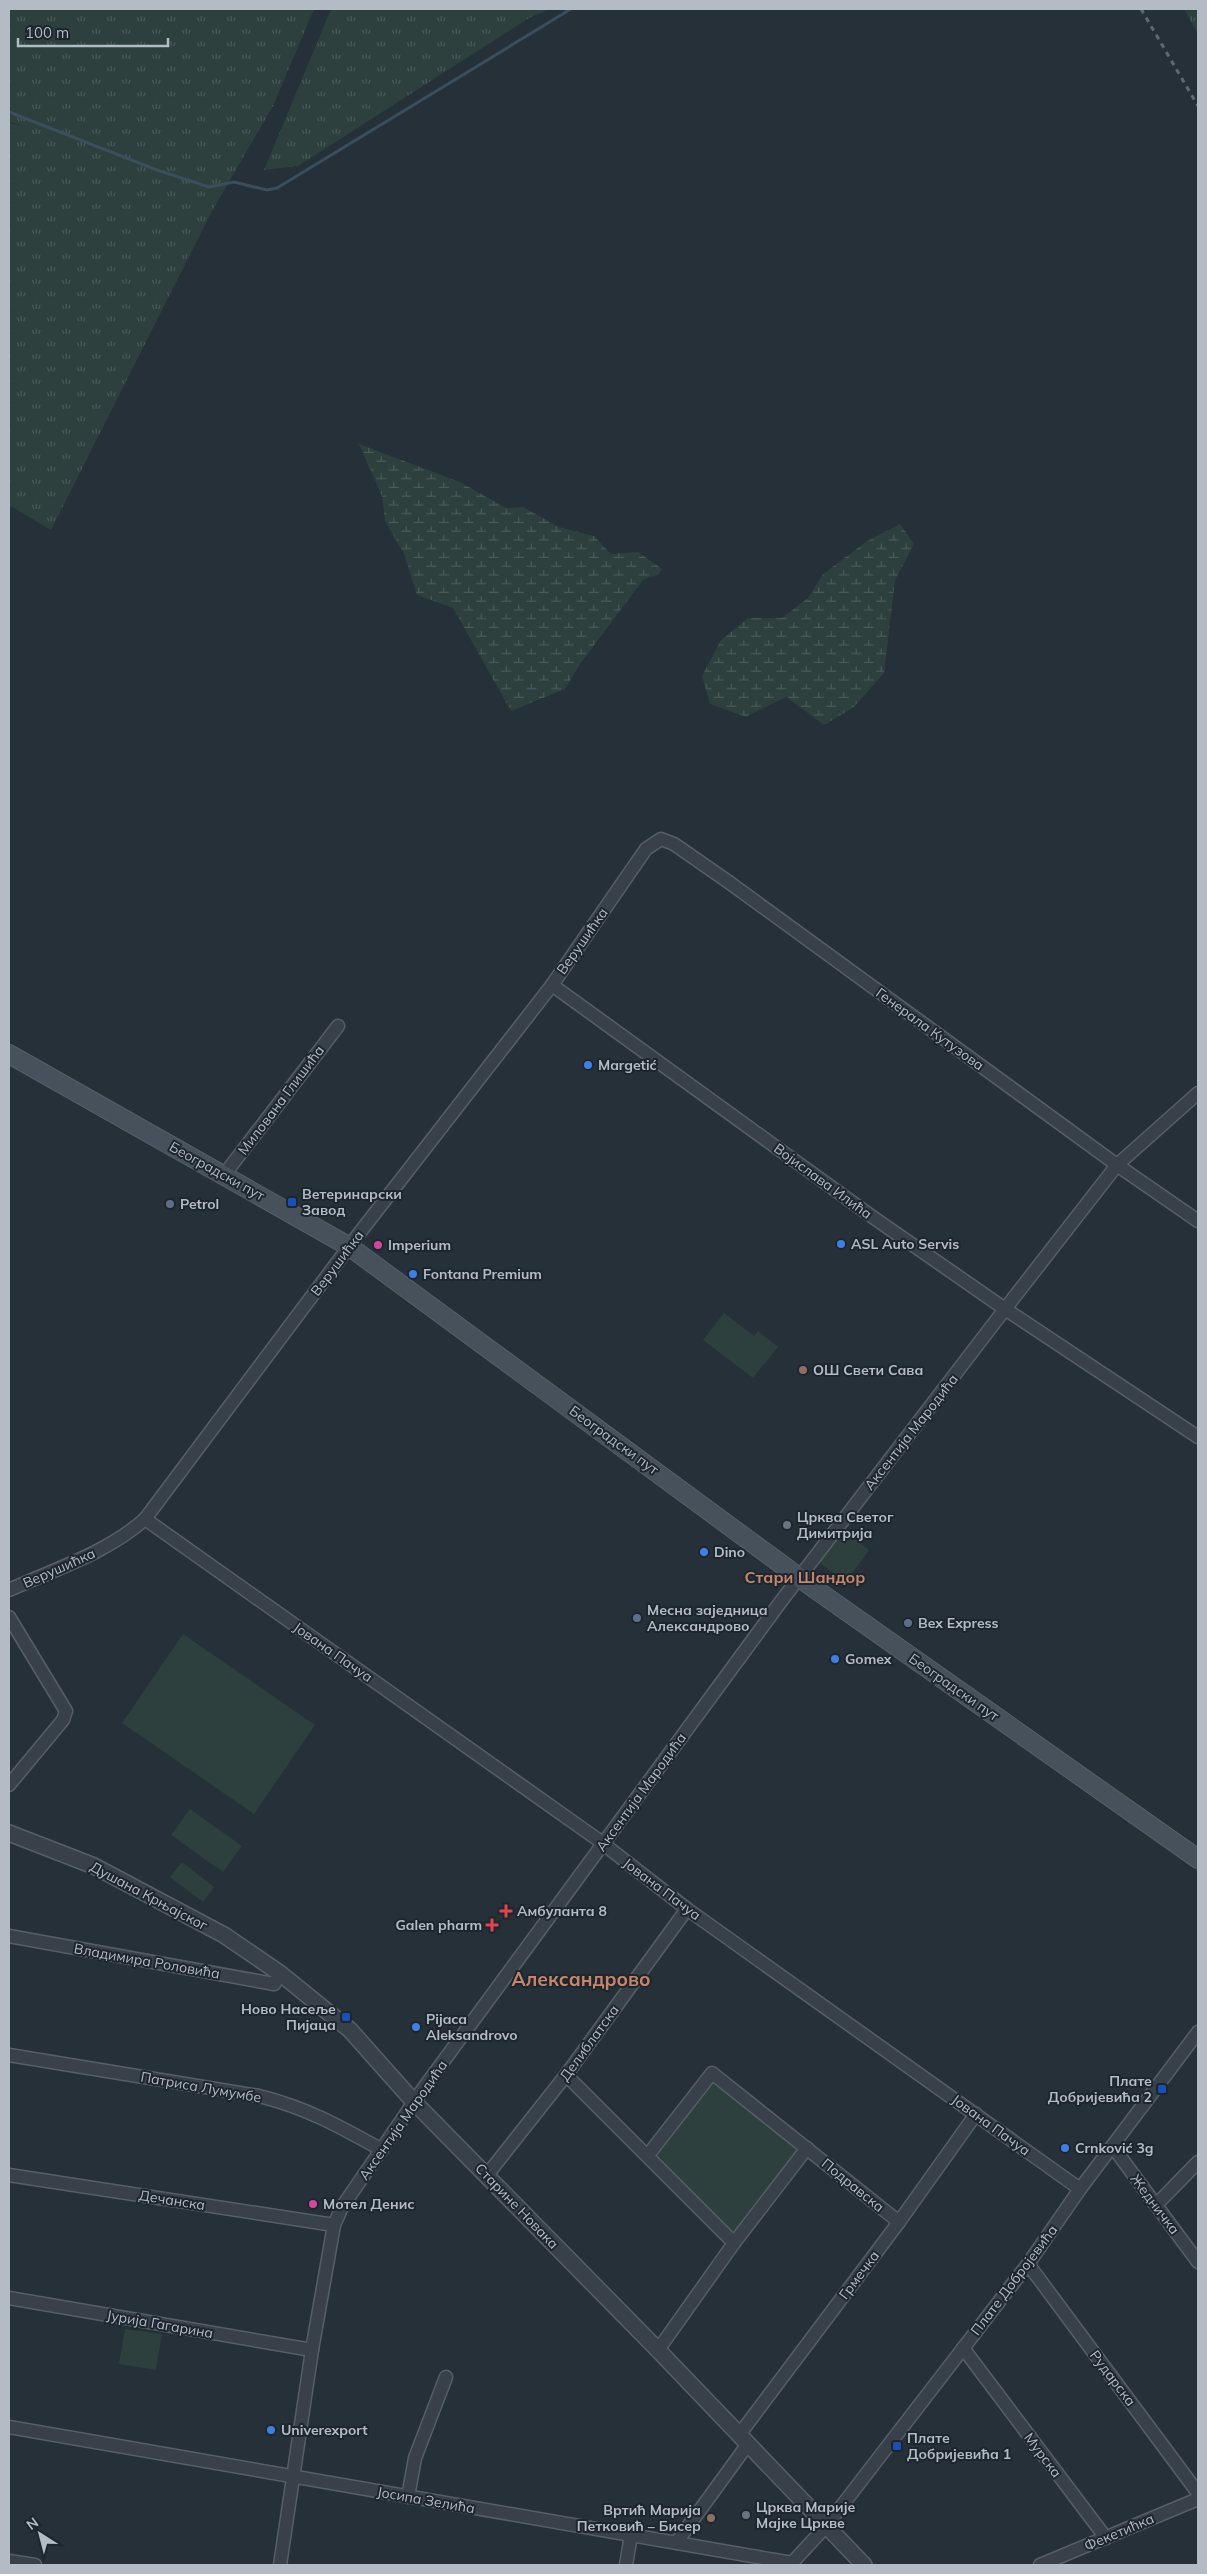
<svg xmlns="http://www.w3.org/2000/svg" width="1207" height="2574" font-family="Mulish,sans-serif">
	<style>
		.grass { fill: url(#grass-tufts) }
		.wetland { fill: url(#wetland-marsh) }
		.park { fill: #2d403d }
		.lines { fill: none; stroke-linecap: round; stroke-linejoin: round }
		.stream { stroke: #3a4e5e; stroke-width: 3 }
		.minor-casing { stroke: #565f67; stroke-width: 15 }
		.tertiary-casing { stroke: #565f67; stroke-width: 18 }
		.secondary-casing { stroke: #565f67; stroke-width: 20 }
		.minor { stroke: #384149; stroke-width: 12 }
		.tertiary { stroke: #384149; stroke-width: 15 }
		.secondary { stroke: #47515b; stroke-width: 18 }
		.rail { stroke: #5f6972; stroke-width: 3; stroke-dasharray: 5 5; stroke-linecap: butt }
		.shop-dot { fill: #3f7fe0; stroke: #1d262e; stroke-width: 2 }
		.transit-dot { fill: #1a4fb4; stroke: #1d262e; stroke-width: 2 }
		.service-dot { fill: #5c6f8a; stroke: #1d262e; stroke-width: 2 }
		.hotel-dot { fill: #d1479c; stroke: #1d262e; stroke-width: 2 }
		.education-dot { fill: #8d6e63; stroke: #1d262e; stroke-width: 2 }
		.worship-dot { fill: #6b7280; stroke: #1d262e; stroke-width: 2 }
		.health-dot { fill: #e0444e; stroke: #1d262e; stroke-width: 2 }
		.labels { text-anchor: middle; stroke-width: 4; stroke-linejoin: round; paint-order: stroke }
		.street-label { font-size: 14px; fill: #b3bcc5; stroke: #1d262e }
		.poi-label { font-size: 14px; font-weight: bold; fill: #b3bcc5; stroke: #1d262e; text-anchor: start }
		.quarter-label { font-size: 16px; font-weight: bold; fill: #c7866c; stroke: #1d262e }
		.district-label { font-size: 19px; font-weight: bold; fill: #c7866c; stroke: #1d262e }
	</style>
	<defs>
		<pattern id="grass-tufts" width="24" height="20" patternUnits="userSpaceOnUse" patternTransform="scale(1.25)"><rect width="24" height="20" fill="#2d403d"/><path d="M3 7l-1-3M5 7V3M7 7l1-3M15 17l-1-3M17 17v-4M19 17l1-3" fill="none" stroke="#495a58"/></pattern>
		<pattern id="wetland-marsh" width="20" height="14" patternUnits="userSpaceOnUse" patternTransform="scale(1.25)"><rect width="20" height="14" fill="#2d403d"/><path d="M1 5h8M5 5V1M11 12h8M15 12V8" fill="none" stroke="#495a58"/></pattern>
	</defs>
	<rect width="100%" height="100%" fill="#253038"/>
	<g class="grass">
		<path d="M9,9H314L273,106L211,213L51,530L9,505V123L24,126L9,122Z"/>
		<path d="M331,9H549L529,18L298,166L264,170Z"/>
		<path d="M1184,9H1198V34Z"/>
	</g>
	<g class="wetland">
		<path d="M359,444L460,482L506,508L523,507L559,527L594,536L611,554L638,552L662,569L658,575L644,579L580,664L565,689L511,711L453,608L417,595L404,554L385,521L382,496Z"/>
		<path d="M900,524L914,544L895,580L884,673L853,708L824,725L786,697L746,717L710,704L702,676L721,640L748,618H782L808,598L823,574L867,541Z"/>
	</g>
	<g class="park">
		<path d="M724,1313L754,1336L758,1331L778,1347L753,1378L703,1340Z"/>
		<path d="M840,1528L869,1550L846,1582L816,1560Z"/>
		<path d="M183,1634L315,1725L254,1814L122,1723Z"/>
		<path d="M190,1809L242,1846L223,1872L171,1835Z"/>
		<path d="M182,1862L214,1887L203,1902L170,1877Z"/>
		<path d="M713,2082L800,2150L735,2234L656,2155Z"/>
		<path d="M125,2329L162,2334L156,2370L119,2364Z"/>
	</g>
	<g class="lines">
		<path class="stream" d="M9,112L157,170L209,187L234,182L267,190L277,188L571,9"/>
		<defs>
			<g id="minor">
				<path d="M552,985L874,1218L1005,1309L1198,1437"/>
				<path d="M224,1175L338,1026"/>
				<path d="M145,1519L597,1839L687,1909L1080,2189"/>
				<path d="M9,1590C55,1569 107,1553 145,1519L354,1240L552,985L646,849L661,839L674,844L730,883L1117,1165L1198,1221"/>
				<path d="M9,1617L66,1711L63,1720L9,1785"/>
				<path d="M9,1936L274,1984L281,1974"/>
				<path d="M9,2055L259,2096C307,2108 339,2126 382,2150"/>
				<path d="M566,2075L734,2243"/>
				<path d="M1113,2147L1198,2262"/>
				<path d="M648,2155L712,2073L899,2222"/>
				<path d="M9,2175L334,2225"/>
				<path d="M487,2175L566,2075L687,1909"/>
				<path d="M1156,2205L1198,2162"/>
				<path d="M1028,2264L1198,2493"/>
				<path d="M9,2298L312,2350"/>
				<path d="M963,2348L1106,2538"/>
				<path d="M658,2350L734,2243L807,2148"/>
				<path d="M9,2427L792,2563L827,2525L1028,2264L1080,2189L1198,2032"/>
				<path d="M739,2435L899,2222L976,2114"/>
				<path d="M408,2497L415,2458L446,2377"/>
				<path d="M676,2543L748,2444"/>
				<path d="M9,2561L35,2565"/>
				<path d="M280,2565L312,2350L334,2225L342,2207L423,2089L782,1600L1005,1309L1117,1165L1198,1093"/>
				<path d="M626,2565L631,2535"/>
				<path d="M1040,2565L1198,2499"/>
			</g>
			<path id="tertiary" d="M9,1833L94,1866L224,1935L281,1974L350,2030L414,2102L658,2350L864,2565"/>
			<path id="secondary" d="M9,1054L350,1247L815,1589L1198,1859"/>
		</defs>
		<use href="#minor" class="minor-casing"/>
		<use href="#tertiary" class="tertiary-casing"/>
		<use href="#secondary" class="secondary-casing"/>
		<use href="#minor" class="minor"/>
		<use href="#tertiary" class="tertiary"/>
		<use href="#secondary" class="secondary"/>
		<path class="rail" d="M1141,9L1198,106"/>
	</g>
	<g class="shop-dot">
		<circle cx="588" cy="1065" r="5"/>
		<circle cx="841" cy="1244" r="5"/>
		<circle cx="413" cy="1274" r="5"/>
		<circle cx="704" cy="1552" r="5"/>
		<circle cx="835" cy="1659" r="5"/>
		<circle cx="416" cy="2027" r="5"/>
		<circle cx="1065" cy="2148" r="5"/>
		<circle cx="271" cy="2430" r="5"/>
	</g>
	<g class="transit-dot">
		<rect x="287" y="1197" width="10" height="10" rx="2.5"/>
		<rect x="341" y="2012" width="10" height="10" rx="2.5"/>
		<rect x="1157" y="2084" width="10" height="10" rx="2.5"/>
		<rect x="892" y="2441" width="10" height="10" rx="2.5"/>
	</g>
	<g class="service-dot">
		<circle cx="170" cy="1204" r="5"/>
		<circle cx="637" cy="1618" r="5"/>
		<circle cx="908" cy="1623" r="5"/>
	</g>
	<g class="hotel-dot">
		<circle cx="378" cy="1245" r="5"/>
		<circle cx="313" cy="2204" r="5"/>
	</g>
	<g class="education-dot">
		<circle cx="803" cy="1370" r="5"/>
		<circle cx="711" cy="2518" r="5"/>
	</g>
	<g class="worship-dot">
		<circle cx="787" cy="1525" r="5"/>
		<circle cx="746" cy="2515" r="5"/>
	</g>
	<g class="health-dot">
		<path d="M503.5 1903.5h5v5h5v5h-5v5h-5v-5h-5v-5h5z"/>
		<path d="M489.5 1917.5h5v5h5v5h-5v5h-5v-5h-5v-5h5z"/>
	</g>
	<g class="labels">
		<g class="street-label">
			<text transform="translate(582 941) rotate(-55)" y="5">Верушићка</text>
			<text transform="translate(930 1029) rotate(36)" y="5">Генерала Кутузова</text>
			<text transform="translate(281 1100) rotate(-53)" y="5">Милована Глишића</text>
			<text transform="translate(217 1171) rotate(29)" y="5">Београдски пут</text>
			<text transform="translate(823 1181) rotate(36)" y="5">Војислава Илића</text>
			<text transform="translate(337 1263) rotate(-53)" y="5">Верушићка</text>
			<text transform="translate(911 1432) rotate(-52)" y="5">Аксентија Мародића</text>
			<text transform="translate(614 1440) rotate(36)" y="5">Београдски пут</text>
			<text transform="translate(59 1568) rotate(-24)" y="5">Верушићка</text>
			<text transform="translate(333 1652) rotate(35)" y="5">Јована Пачуа</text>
			<text transform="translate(954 1687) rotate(35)" y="5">Београдски пут</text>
			<text transform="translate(641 1792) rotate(-54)" y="5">Аксентија Мародића</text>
			<text transform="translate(662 1889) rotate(37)" y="5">Јована Пачуа</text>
			<text transform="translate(149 1896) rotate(28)" y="5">Душана Крњајског</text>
			<text transform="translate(147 1961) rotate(10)" y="5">Владимира Роловића</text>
			<text transform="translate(589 2043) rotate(-54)" y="5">Делиблатска</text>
			<text transform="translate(201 2087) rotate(10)" y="5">Патриса Лумумбе</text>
			<text transform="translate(403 2120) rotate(-55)" y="5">Аксентија Мародића</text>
			<text transform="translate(991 2125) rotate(36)" y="5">Јована Пачуа</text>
			<text transform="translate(853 2185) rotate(39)" y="5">Подравска</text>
			<text transform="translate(172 2200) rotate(9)" y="5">Дечанска</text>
			<text transform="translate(1155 2204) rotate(53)" y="5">Жедничка</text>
			<text transform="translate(517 2206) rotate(46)" y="5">Старине Новака</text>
			<text transform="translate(859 2275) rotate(-53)" y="5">Грмечка</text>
			<text transform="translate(1014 2280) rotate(-53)" y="5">Плате Добројевића</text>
			<text transform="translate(160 2324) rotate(10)" y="5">Јурија Гагарина</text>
			<text transform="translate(1113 2378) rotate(53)" y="5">Рударска</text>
			<text transform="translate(1043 2455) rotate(53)" y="5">Мурска</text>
			<text transform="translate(426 2500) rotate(10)" y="5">Јосипа Зелића</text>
			<text transform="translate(1119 2532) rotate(-23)" y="5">Фекетићка</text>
		</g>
		<g class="poi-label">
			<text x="598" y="1070">Margetić</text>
			<text x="302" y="1199">Ветеринарски<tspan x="302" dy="16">Завод</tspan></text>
			<text x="180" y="1209">Petrol</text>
			<text x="851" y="1249">ASL Auto Servis</text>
			<text x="388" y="1250">Imperium</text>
			<text x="423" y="1279">Fontana Premium</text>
			<text x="813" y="1375">ОШ Свети Сава</text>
			<text x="797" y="1522">Црква Светог<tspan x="797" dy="16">Димитрија</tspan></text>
			<text x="714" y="1557">Dino</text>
			<text x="647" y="1615">Месна заједница<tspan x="647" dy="16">Александрово</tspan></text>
			<text x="918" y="1628">Bex Express</text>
			<text x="845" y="1664">Gomex</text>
			<text x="517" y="1916">Амбуланта 8</text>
			<text x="482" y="1930" text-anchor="end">Galen pharm</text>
			<text x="336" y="2014" text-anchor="end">Ново Насеље<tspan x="336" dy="16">Пијаца</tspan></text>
			<text x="426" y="2024">Pijaca<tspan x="426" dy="16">Aleksandrovo</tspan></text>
			<text x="1152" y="2086" text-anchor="end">Плате<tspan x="1152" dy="16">Добријевића 2</tspan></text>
			<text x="1075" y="2153">Crnković 3g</text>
			<text x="323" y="2209">Мотел Денис</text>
			<text x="281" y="2435">Univerexport</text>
			<text x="907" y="2443">Плате<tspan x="907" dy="16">Добријевића 1</tspan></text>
			<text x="756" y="2512">Црква Марије<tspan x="756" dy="16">Мајке Цркве</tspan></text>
			<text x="701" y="2515" text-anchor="end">Вртић Марија<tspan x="701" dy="16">Петковић – Бисер</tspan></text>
		</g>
		<g class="quarter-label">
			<text x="805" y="1583">Стари Шандор</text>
		</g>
		<g class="district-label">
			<text x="581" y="1986">Александрово</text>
		</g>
	</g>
	<rect width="1207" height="2574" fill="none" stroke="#b3bcc5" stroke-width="20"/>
	<g transform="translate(40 2534) rotate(324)" stroke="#1d262e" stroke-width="4" paint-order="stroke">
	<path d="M0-4L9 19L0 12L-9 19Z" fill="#b3bcc5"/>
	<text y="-8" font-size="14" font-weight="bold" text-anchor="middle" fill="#b3bcc5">N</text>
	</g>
	<path d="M18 38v8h150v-8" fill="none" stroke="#b3bcc5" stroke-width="2.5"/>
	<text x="25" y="38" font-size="15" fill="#b3bcc5" stroke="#1d262e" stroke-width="4" paint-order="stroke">100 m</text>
</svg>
